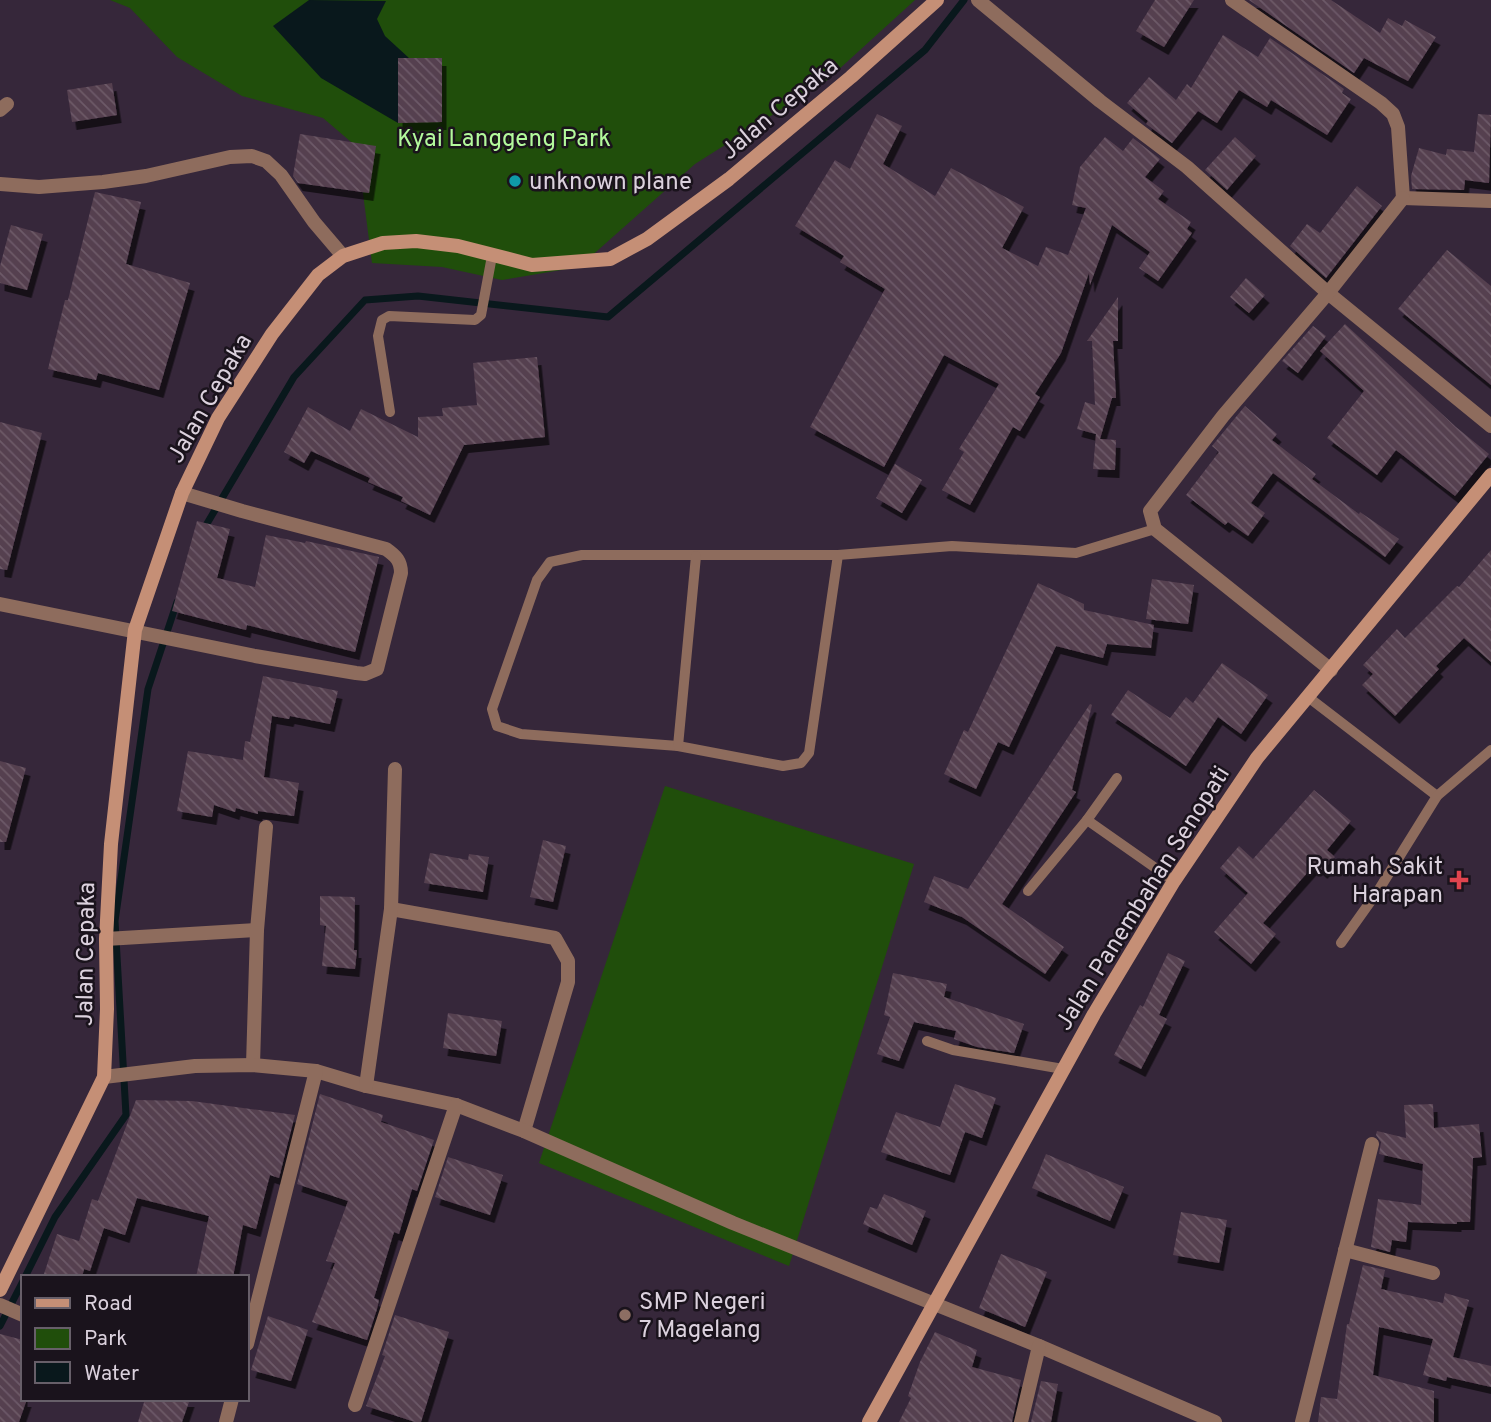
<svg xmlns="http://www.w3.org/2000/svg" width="1491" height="1422" font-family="Overpass,sans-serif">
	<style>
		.green { fill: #204e0b }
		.water { fill: #09181c }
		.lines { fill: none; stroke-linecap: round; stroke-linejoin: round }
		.stream { stroke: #09181c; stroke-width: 7 }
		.building { fill: url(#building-back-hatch); filter: url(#shadow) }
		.lane { stroke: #8e6c5d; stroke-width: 10 }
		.street { stroke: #8e6c5d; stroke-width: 14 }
		.secondary { stroke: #c58f76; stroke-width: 14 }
		.culture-dot { fill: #0f9aa8; stroke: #1a131c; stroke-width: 2.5 }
		.health-dot { fill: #e0444e; stroke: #1a131c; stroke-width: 2.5 }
		.education-dot { fill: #8d6e63; stroke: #1a131c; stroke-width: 2.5 }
		.labels { text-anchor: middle; stroke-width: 5; stroke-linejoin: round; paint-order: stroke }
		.street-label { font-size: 24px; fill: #dbd1dd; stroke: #1a131c }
		.park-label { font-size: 24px; fill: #b3f99c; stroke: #1a131c }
		.poi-label { font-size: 24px; fill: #dbd1dd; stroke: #1a131c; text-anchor: start }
	</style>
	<defs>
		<pattern id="building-back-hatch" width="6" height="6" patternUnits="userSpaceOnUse" patternTransform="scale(1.75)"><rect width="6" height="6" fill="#553f4f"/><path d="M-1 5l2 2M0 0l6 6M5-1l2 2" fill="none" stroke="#6d5a68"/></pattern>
		<filter id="shadow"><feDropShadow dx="4.5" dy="8" stdDeviation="0" flood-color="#0009"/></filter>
	</defs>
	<rect width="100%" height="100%" fill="#36273a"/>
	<g class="green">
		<path d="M110,0H915L826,81L695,164L579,267L502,280L442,267L372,263L357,147L323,118L242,96L177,57L130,8Z"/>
		<path d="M665,786L914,864L789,1266L539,1163Z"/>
	</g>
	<path class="water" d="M309,0L386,1L377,19L385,36L421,69L398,123L321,78L273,26Z"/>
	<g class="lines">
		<g class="stream">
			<path d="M202,532L294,377L365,300L418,296L608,317L925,50L964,0"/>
			<path d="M25,1277L55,1217L126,1115L115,921L148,689L177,602"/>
			<path d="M0,1326L23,1281"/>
		</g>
	</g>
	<g class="building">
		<path d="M1155,0H1194L1164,47L1136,31Z"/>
		<path d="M1249,0H1331L1380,33L1388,18L1402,26L1405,20L1436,37L1408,81L1364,58L1354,73Z"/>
		<path d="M1223,35L1258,57L1270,38L1344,89L1342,93L1351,99L1327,135L1271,100L1267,107L1239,90L1217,123L1198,111L1172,143L1146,124L1148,121L1127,103L1149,77L1176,100L1187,84L1191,88Z"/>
		<path d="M398,58H442V122L398,123Z"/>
		<path d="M112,83L117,115L72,122L67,90Z"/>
		<path d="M877,114L902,126L883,164L935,196L951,168L1024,207L1002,248L1038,266L1046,247L1068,255L1086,208L1072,205L1080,167L1105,137L1123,151L1133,138L1160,159L1145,177L1164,191L1158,199L1191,222L1187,229L1192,233L1158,281L1139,268L1150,252L1112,225L1090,285L1089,273L1061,353L1035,394L1040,397L1020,431L1013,427L970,505L942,490L964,452L959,449L999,384L944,355L884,467L810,427L885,289L840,262L844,256L795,226L835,160L850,169Z"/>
		<path d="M1478,114L1491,115L1489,183L1465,180L1464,190L1412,189L1411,176L1419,148L1446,155L1447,149L1474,152Z"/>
		<path d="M300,134L376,146L369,193L298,183L293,176Z"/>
		<path d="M1235,137L1256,156L1227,190L1205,170Z"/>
		<path d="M1357,186L1382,206L1326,278L1290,246L1307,224L1320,233Z"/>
		<path d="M95,192L141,202L126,264L190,283L159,390L98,373L96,380L48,369L65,300H68Z"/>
		<path d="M11,225L43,234L27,290L0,283V266Z"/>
		<path d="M1447,250L1491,286V385L1398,309Z"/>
		<path d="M1246,278L1265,295L1249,313L1230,297Z"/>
		<path d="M1118,297V341H1113L1116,398H1112L1100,439L1116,440L1115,470L1093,469L1096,434L1077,429L1085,402L1095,405L1092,341H1087Z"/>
		<path d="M1345,324L1456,427L1489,454L1455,496L1396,450L1377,475L1327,438L1364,391L1320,351Z"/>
		<path d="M1313,326L1326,336L1298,373L1282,361Z"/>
		<path d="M537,357L545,437L464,445L430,515L401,501L403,497L368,482L370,478L311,451L304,463L284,452L308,407L350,431L361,409L418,437V417L443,416L442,408L477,405L473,363Z"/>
		<path d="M1245,406L1277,434L1272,440L1316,474L1312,479L1359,514L1360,512L1399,539L1385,557L1273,473L1251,503L1265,513L1248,536L1228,522L1225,525L1186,495L1219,452L1212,446Z"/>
		<path d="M0,422L42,433L7,570L0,569Z"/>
		<path d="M895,464L922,480L902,513L876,498Z"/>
		<path d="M197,521L230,529L217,578L255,587L266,535L305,543L306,541L379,557L355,652L247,625L246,630L172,611Z"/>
		<path d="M1491,550V662L1464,638L1436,666L1439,669L1395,716L1362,685L1373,674L1363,665L1397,629L1405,638L1457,586L1459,587Z"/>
		<path d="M1152,579L1194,585L1188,624L1146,619Z"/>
		<path d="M1038,583L1084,604V610L1154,625L1151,648L1107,644L1103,658L1056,646L1009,747L998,742L976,789L944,774L964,730L968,732Z"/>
		<path d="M1222,663L1268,695L1241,734L1218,717L1186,766L1111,715L1128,690L1170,718L1186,697L1193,703Z"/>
		<path d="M263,676L338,691L330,724L290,716L289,719L272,716L264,777L299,783L294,816L258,811V814L236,808L235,812L214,805L212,817L177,811L188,751L243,760L245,741L250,742Z"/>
		<path d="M1090,704L1092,705L1072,790L1076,792L1002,904L1064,947L1045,974L962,917L924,902L934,876L968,889Z"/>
		<path d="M0,761L26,768L6,842H0Z"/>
		<path d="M1314,790L1351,821L1327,850L1335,857L1323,871L1315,864L1263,923L1276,934L1251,964L1214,932L1248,893L1220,868L1239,846L1253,859Z"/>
		<path d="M543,840L566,846L553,902L530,897Z"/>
		<path d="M430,853L468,860L469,854L489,857L483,892L424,883Z"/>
		<path d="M320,896L355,897L354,950H357L355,969L322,966L326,926L320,925Z"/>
		<path d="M1168,953L1185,961L1159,1015L1167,1019L1141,1069L1114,1055L1140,1005L1143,1007Z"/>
		<path d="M893,973L947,984L944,997L1024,1024L1014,1053L977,1047L954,1039L956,1031L914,1022L899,1061L877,1054L890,1017L884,1015Z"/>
		<path d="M448,1013L502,1021L496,1056L443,1048Z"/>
		<path d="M955,1084L996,1098L982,1138L965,1132L950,1175L881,1152L896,1112L940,1127Z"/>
		<path d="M320,1094L383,1115L381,1122L434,1140L417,1191L412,1189L399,1234L394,1232L374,1298L379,1300L377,1309L367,1340L312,1322L335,1263L326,1261L348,1201L297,1184Z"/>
		<path d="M136,1100L192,1101L295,1115L279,1178L270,1175L256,1229L243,1225L233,1277H196L209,1216L137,1198L125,1235L104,1228L90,1271L84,1269L82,1277H43L57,1234L79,1241L92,1199L98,1201Z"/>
		<path d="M1433,1104L1434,1128L1479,1124L1482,1157L1473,1158L1470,1222H1457V1224L1408,1222L1406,1242L1392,1240L1390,1252L1371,1247L1378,1199L1421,1205L1423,1164L1379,1154L1381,1142L1376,1135L1377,1131L1406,1138L1404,1105Z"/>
		<path d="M1046,1154L1124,1187L1110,1221L1032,1188Z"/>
		<path d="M448,1157L503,1175L490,1215L435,1197Z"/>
		<path d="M884,1194L926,1211L912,1245L863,1224L870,1207L877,1209Z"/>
		<path d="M1181,1212L1227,1220L1219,1263L1173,1255Z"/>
		<path d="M1001,1254L1047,1272L1025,1327L979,1308Z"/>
		<path d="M1363,1265L1385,1270L1381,1289L1443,1303L1445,1293L1469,1300L1453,1357L1491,1366V1387L1447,1377L1446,1381L1423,1375L1433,1339L1379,1327L1373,1375L1434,1391V1422H1318L1321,1397L1337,1399L1347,1324H1349Z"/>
		<path d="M395,1315L449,1332L421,1422H415L366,1406L385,1356L382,1355Z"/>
		<path d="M268,1316L308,1330L291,1381L251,1370Z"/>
		<path d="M935,1332L977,1350L972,1367L1021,1380L1012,1422H899L911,1398L908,1396L920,1362Z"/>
		<path d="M0,1334L23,1340V1399H27L19,1422H0Z"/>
		<path d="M1041,1381L1058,1384L1051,1422H1031Z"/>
		<path d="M145,1399H190L182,1422H138Z"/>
	</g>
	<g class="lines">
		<g class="lane">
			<path d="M390,412L378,336L382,320L389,316L475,320L481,315L492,256"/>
			<path d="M838,555L809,753L801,763L783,766L678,746L521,734L497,726L492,709L537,580L550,562L582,555H838L952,546L1076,553L1155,529"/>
			<path d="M1308,697L1437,796"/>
			<path d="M678,746L696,556"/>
			<path d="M1087,820L1117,778"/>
			<path d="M1028,891L1087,820L1174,881"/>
			<path d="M1341,943L1378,891L1437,796L1491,750"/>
			<path d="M927,1041L953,1050L1063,1069"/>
		</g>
		<g class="street">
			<path d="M978,0L1100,101L1187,167L1328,293L1491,426"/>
			<path d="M1232,0L1381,103L1393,114L1398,127L1403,198L1491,201"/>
			<path d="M0,110L7,104"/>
			<path d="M0,184L39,187L103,182L146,176L230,157L252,156L266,161L281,175L314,222L343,256"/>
			<path d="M0,604L255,656L356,673L365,674L377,669L401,573C401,561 396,556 386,549L242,511L182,493"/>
			<path d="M1331,670L1155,529L1150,511L1223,416L1328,293L1403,198"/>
			<path d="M391,909L555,938L568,961V982L524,1131"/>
			<path d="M106,939L257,930"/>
			<path d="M253,1065L257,930L266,827"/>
			<path d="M104,1077L195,1066L253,1065L316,1071L366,1086L456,1105L524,1131L733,1223L1039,1346L1215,1422"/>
			<path d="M366,1086L391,909L395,769"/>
			<path d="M1345,1250L1433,1273"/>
			<path d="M0,1305L23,1315"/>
			<path d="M247,1344L316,1071"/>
			<path d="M355,1405L456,1105"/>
			<path d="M226,1422L232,1399"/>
			<path d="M1021,1422L1039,1346"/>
			<path d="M1302,1422L1372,1144"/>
		</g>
		<g class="secondary">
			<path d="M0,1290L104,1077L107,1009L106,939L111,844L135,630L182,493L218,418L272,334L318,275L343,256L383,243L416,241L458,246L532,265L610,259L647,239L729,179L851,77L937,0"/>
			<path d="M869,1422L1094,1014L1174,881L1257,758L1491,475"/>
		</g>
	</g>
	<circle class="culture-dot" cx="515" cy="181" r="7"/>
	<path class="health-dot" d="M1455.5 869.5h7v7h7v7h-7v7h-7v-7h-7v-7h7z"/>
	<circle class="education-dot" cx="625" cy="1315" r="7"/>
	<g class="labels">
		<g class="street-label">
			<text transform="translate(779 108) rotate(-40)" y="8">Jalan Cepaka</text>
			<text transform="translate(209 398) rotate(-60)" y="8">Jalan Cepaka</text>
			<text transform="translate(1142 898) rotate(-58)" y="8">Jalan Panembahan Senopati</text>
			<text transform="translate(85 954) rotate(-89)" y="8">Jalan Cepaka</text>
		</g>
		<g class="park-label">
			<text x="504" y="146">Kyai Langgeng Park</text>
		</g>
		<g class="poi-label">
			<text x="529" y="189">unknown plane</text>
			<text x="1443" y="874" text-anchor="end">Rumah Sakit<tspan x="1443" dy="28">Harapan</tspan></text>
			<text x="639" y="1309">SMP Negeri<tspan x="639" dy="28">7 Magelang</tspan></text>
		</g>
	</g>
	<rect x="21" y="1275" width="228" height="126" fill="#1a131c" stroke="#675f69" stroke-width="2"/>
	<rect x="35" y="1298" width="35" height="10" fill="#c58f76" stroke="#675f69" stroke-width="2"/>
	<text x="84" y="1310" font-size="21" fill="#dbd1dd">Road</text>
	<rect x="35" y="1328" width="35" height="21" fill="#204e0b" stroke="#675f69" stroke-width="2"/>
	<text x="84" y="1345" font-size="21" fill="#dbd1dd">Park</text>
	<rect x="35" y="1362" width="35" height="21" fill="#09181c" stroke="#675f69" stroke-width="2"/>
	<text x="84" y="1380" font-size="21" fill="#dbd1dd">Water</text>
</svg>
